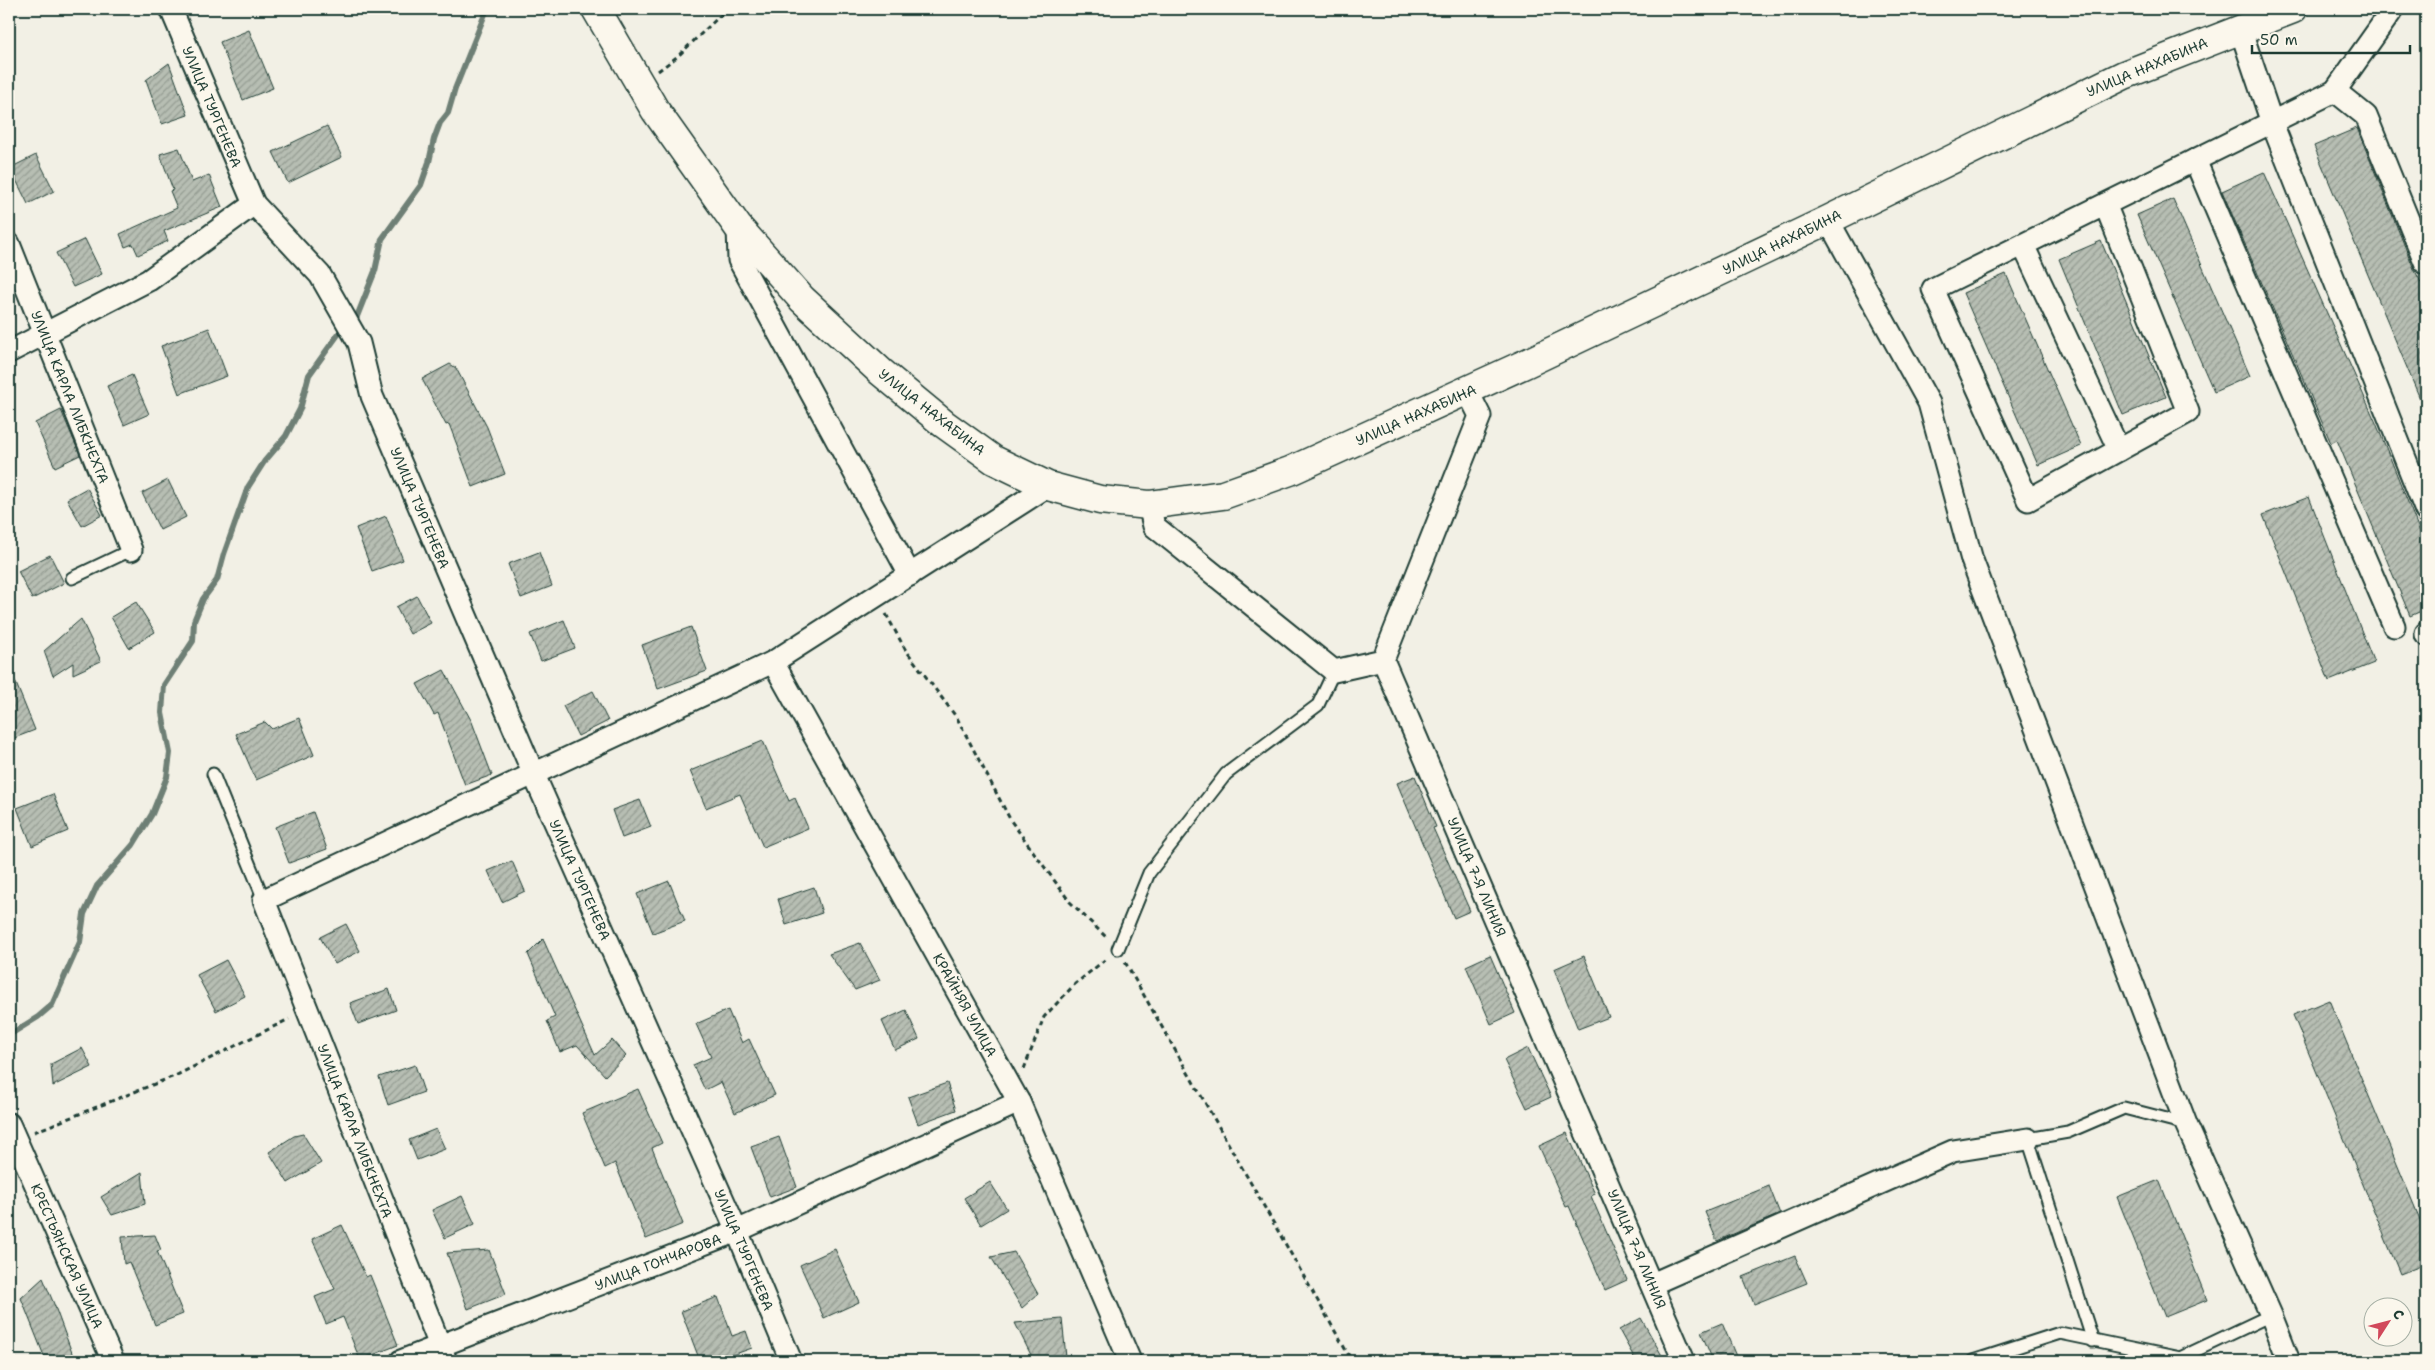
<svg xmlns="http://www.w3.org/2000/svg" width="2435" height="1370" font-family="'Shantell Sans',sans-serif">
	<style>
		.lines { fill: none; stroke-linecap: round; stroke-linejoin: round }
		.stream { stroke: #6e7f75; stroke-width: 6 }
		.building { fill: url(#building-hatch); stroke: #1f3d34 }
		.service-casing { stroke: #1f3d34; stroke-width: 15 }
		.minor-casing { stroke: #1f3d34; stroke-width: 25 }
		.secondary-casing { stroke: #1f3d34; stroke-width: 31 }
		.path { stroke: #1f3d34; stroke-width: 3; stroke-dasharray: 5 4; stroke-linecap: butt }
		.service { stroke: #fbf7ec; stroke-width: 11 }
		.minor { stroke: #fbf7ec; stroke-width: 21 }
		.secondary { stroke: #fbf7ec; stroke-width: 28 }
		.labels { text-anchor: middle; stroke-width: 4.5; stroke-linejoin: round; paint-order: stroke }
		.street-label { font-size: 14px; fill: #1f3d34; stroke: #fbf7ec }
	</style>
	<defs>
		<pattern id="building-hatch" width="6" height="6" patternUnits="userSpaceOnUse" patternTransform="scale(1.25)"><rect width="6" height="6" fill="#b7beb3"/><path d="M-1 1l2-2M0 6l6-6M5 7l2-2" fill="none" stroke="#949c92"/></pattern>
	</defs>
	<rect width="100%" height="100%" fill="#f2f0e5"/>
	<filter id="ink" filterUnits="userSpaceOnUse"><feTurbulence type="fractalNoise" baseFrequency=".02" numOctaves="2"/><feDisplacementMap in="SourceGraphic" scale="10" xChannelSelector="R" yChannelSelector="G"/><feConvolveMatrix kernelMatrix="1 2 1 2 8 2 1 2 1" color-interpolation-filters="sRGB"/></filter>
	<g filter="url(#ink)">
		<g class="lines">
			<g class="stream">
				<path d="M356,319L375,271L382,239L421,185L429,162L434,139L440,123L448,113L455,89L487,9"/>
				<path d="M9,1035L38,1017L52,1005L80,942L84,914L97,886L133,845L152,814L167,777L170,753L162,713L164,685L193,641L194,621L203,599L217,580L224,554L248,487L264,462L286,436L300,409L309,375L342,329"/>
			</g>
		</g>
		<g class="building">
			<path d="M249,30L273,88L243,100L220,42Z"/>
			<path d="M169,63L188,115L162,124L146,80Z"/>
			<path d="M327,126L342,157L288,183L273,152Z"/>
			<path d="M2357,128L2414,269L2426,292V413L2314,146Z"/>
			<path d="M179,148L192,182L209,175L222,207L164,231L168,241L138,255L133,244L125,247L120,234L177,208L170,191L173,190L160,154Z"/>
			<path d="M36,155L54,191L28,204L10,168Z"/>
			<path d="M2264,172L2376,423L2426,547V609L2410,616L2337,440L2331,443L2222,191Z"/>
			<path d="M2173,199L2250,376L2214,392L2137,215Z"/>
			<path d="M85,239L102,274L73,287L56,253Z"/>
			<path d="M2101,241L2166,397L2123,415L2059,259Z"/>
			<path d="M2006,274L2081,446L2038,465L1963,293Z"/>
			<path d="M209,328L227,376L179,394L161,346Z"/>
			<path d="M450,364L456,368L487,427L505,474L473,487L449,424L446,425L422,379Z"/>
			<path d="M132,375L149,414L124,425L107,386Z"/>
			<path d="M61,410L80,455L55,467L35,423Z"/>
			<path d="M168,480L186,517L160,530L142,493Z"/>
			<path d="M87,488L102,515L82,526L67,499Z"/>
			<path d="M2309,497L2374,663L2329,681L2263,515Z"/>
			<path d="M386,516L403,560L372,571L356,528Z"/>
			<path d="M539,552L552,586L521,598L508,564Z"/>
			<path d="M50,555L64,583L32,599L18,571Z"/>
			<path d="M417,596L431,623L410,634L396,607Z"/>
			<path d="M136,602L155,632L129,648L111,617Z"/>
			<path d="M81,619L101,661L73,674V663L53,676L44,651Z"/>
			<path d="M564,620L575,648L541,661L530,634Z"/>
			<path d="M691,627L707,671L658,689L642,645Z"/>
			<path d="M9,666L35,730L9,740Z"/>
			<path d="M444,670L472,722L492,775L465,785L438,713L434,715L417,684Z"/>
			<path d="M593,691L608,721L578,736L563,706Z"/>
			<path d="M299,718L314,755L256,780L236,734L265,722L272,729Z"/>
			<path d="M763,741L789,801L795,798L808,828L763,847L740,794L706,808L690,771Z"/>
			<path d="M1415,776L1436,827L1433,828L1470,911L1454,918L1397,783Z"/>
			<path d="M53,794L68,831L32,846L17,808Z"/>
			<path d="M640,800L651,827L622,838L612,810Z"/>
			<path d="M313,812L327,849L289,863L275,827Z"/>
			<path d="M512,861L525,891L502,902L488,871Z"/>
			<path d="M669,881L685,921L653,933L637,894Z"/>
			<path d="M814,887L822,913L786,925L778,899Z"/>
			<path d="M346,924L360,951L335,964L320,937Z"/>
			<path d="M543,939L595,1055L612,1040L626,1056L605,1076L577,1045L560,1052L547,1021L555,1017L528,954Z"/>
			<path d="M860,943L880,980L855,990L829,954Z"/>
			<path d="M1490,955L1515,1013L1491,1024L1466,966Z"/>
			<path d="M1584,956L1609,1017L1578,1029L1554,969Z"/>
			<path d="M226,960L245,996L216,1011L197,975Z"/>
			<path d="M389,989L396,1010L358,1024L350,1003Z"/>
			<path d="M2329,1000L2426,1234V1264L2400,1274L2293,1015Z"/>
			<path d="M728,1010L742,1043L749,1039L775,1095L735,1113L721,1082L705,1090L693,1065L711,1057L696,1024Z"/>
			<path d="M906,1010L919,1039L895,1050L882,1021Z"/>
			<path d="M82,1048L92,1067L53,1086L51,1064Z"/>
			<path d="M1528,1048L1551,1097L1527,1108L1504,1060Z"/>
			<path d="M415,1065L424,1092L388,1105L379,1077Z"/>
			<path d="M947,1083L956,1110L918,1124L908,1097Z"/>
			<path d="M638,1089L662,1143L652,1148L683,1224L646,1239L615,1163L605,1168L582,1113Z"/>
			<path d="M436,1129L445,1149L417,1160L409,1140Z"/>
			<path d="M1567,1133L1595,1194L1591,1196L1627,1280L1605,1290L1569,1206L1566,1207L1539,1146Z"/>
			<path d="M303,1134L321,1163L288,1183L269,1152L294,1136Z"/>
			<path d="M779,1137L797,1187L770,1197L751,1147Z"/>
			<path d="M142,1172L145,1204L112,1215L101,1197Z"/>
			<path d="M2159,1180L2207,1300L2165,1317L2117,1197Z"/>
			<path d="M990,1182L1007,1209L981,1225L964,1198Z"/>
			<path d="M1769,1186L1780,1214L1717,1241L1705,1212Z"/>
			<path d="M462,1196L475,1224L445,1238L432,1210Z"/>
			<path d="M342,1225L366,1277L370,1275L398,1345L360,1360L343,1317L326,1324L315,1297L335,1289L312,1239Z"/>
			<path d="M155,1235L161,1250L157,1251L183,1314L155,1325L129,1262L124,1264L122,1237Z"/>
			<path d="M835,1249L859,1302L824,1318L800,1265Z"/>
			<path d="M489,1250L506,1294L468,1309L447,1253Z"/>
			<path d="M1014,1252L1038,1294L1022,1308L991,1257Z"/>
			<path d="M1795,1256L1807,1283L1754,1304L1743,1277Z"/>
			<path d="M43,1278L54,1304L75,1361H46L21,1298Z"/>
			<path d="M718,1297L732,1336L746,1331L752,1348L716,1361H700L681,1311Z"/>
			<path d="M1641,1318L1665,1361H1636L1619,1330Z"/>
			<path d="M1062,1319L1066,1357L1057,1361H1034L1015,1323Z"/>
			<path d="M1722,1323L1738,1361H1713L1701,1332Z"/>
		</g>
		<g class="lines">
			<defs>
				<g id="service">
					<path d="M72,578L131,550"/>
					<path d="M213,774L264,900"/>
					<path d="M1118,949L1149,873L1226,774L1318,705L1334,671"/>
					<path d="M2093,1341L2028,1139L2068,1132L2124,1108L2186,1124"/>
					<path d="M1973,1361L2060,1333L2180,1358L2271,1315"/>
				</g>
				<g id="minor">
					<path d="M171,9L254,204L320,275L359,343L372,396L534,775L737,1231L791,1361"/>
					<path d="M2240,28L2272,123L2426,511"/>
					<path d="M2335,91L2366,116L2426,264"/>
					<path d="M2195,160L2394,626"/>
					<path d="M2105,204L2188,412L2028,500L1933,289L2335,91L2393,9"/>
					<path d="M1828,220L1929,403L1972,560L2186,1124L2271,1315L2289,1361"/>
					<path d="M738,227L739,260L910,575"/>
					<path d="M9,244L131,550"/>
					<path d="M2023,245L2119,450"/>
					<path d="M9,352L149,280L254,204"/>
					<path d="M1468,392L1480,416L1383,660L1684,1361"/>
					<path d="M1149,505L1154,526L1334,671L1383,660"/>
					<path d="M2426,633V635"/>
					<path d="M773,662L1019,1102L1130,1361"/>
					<path d="M9,1124L113,1361"/>
					<path d="M1652,1284L1953,1151L2028,1139"/>
					<path d="M401,1361L737,1231L1019,1102"/>
					<path d="M446,1361L264,900L773,662L1048,486"/>
				</g>
				<path id="secondary" d="M596,9L655,110L738,227L802,299L881,372L944,424L994,460L1048,486L1100,500L1149,505L1223,495L1290,471L1527,363L1828,220L2124,75L2293,9"/>
			</defs>
			<use href="#service" class="service-casing"/>
			<use href="#minor" class="minor-casing"/>
			<use href="#secondary" class="secondary-casing"/>
			<g class="path">
				<path d="M658,71L678,56L727,9"/>
				<path d="M886,614L905,649L957,718L1011,821L1070,902L1106,937"/>
				<path d="M1125,962L1352,1361"/>
				<path d="M1024,1069L1044,1017L1075,984L1106,959"/>
				<path d="M34,1132L177,1075L289,1019"/>
			</g>
			<use href="#service" class="service"/>
			<use href="#minor" class="minor"/>
			<use href="#secondary" class="secondary"/>
		</g>
	</g>
	<g class="labels">
		<g class="street-label">
			<text transform="translate(2147 67) rotate(-23)" y="5">УЛИЦА НАХАБИНА</text>
			<text transform="translate(212 107) rotate(67)" y="5">УЛИЦА ТУРГЕНЕВА</text>
			<text transform="translate(1782 242) rotate(-26)" y="5">УЛИЦА НАХАБИНА</text>
			<text transform="translate(70 397) rotate(68)" y="5">УЛИЦА КАРЛА ЛИБКНЕХТА</text>
			<text transform="translate(932 412) rotate(38)" y="5">УЛИЦА НАХАБИНА</text>
			<text transform="translate(1416 415) rotate(-24)" y="5">УЛИЦА НАХАБИНА</text>
			<text transform="translate(420 508) rotate(67)" y="5">УЛИЦА ТУРГЕНЕВА</text>
			<text transform="translate(1477 877) rotate(67)" y="5">УЛИЦА 7-Я ЛИНИЯ</text>
			<text transform="translate(580 880) rotate(66)" y="5">УЛИЦА ТУРГЕНЕВА</text>
			<text transform="translate(965 1005) rotate(61)" y="5">КРАЙНЯЯ УЛИЦА</text>
			<text transform="translate(355 1131) rotate(69)" y="5">УЛИЦА КАРЛА ЛИБКНЕХТА</text>
			<text transform="translate(1637 1249) rotate(67)" y="5">УЛИЦА 7-Я ЛИНИЯ</text>
			<text transform="translate(744 1250) rotate(67)" y="5">УЛИЦА ТУРГЕНЕВА</text>
			<text transform="translate(67 1256) rotate(66)" y="5">КРЕСТЬЯНСКАЯ УЛИЦА</text>
			<text transform="translate(658 1262) rotate(-21)" y="5">УЛИЦА ГОНЧАРОВА</text>
		</g>
	</g>
	<rect width="2435" height="1370" fill="none" stroke="#fbf7ec" stroke-width="30"/>
	<rect x="15" y="15" width="2405" height="1340" fill="none" stroke="#1f3d34" stroke-width="2" filter="url(#ink)"/>
	<g transform="translate(2388 1322) rotate(54)"><circle r="24" fill="#fbf7ec" stroke="#a3ada2"/>
	<path d="M0-4L9 19L0 12L-9 19Z" fill="#d1495b"/>
	<text y="-8" font-size="14" font-weight="bold" text-anchor="middle" fill="#1f3d34">С</text>
	</g>
	<path d="M2252 45v8h158v-8" fill="none" stroke="#1f3d34" stroke-width="2.5"/>
	<text x="2260" y="45" font-size="15" fill="#1f3d34" stroke="#fbf7ec" stroke-width="4" paint-order="stroke">50 m</text>
</svg>
